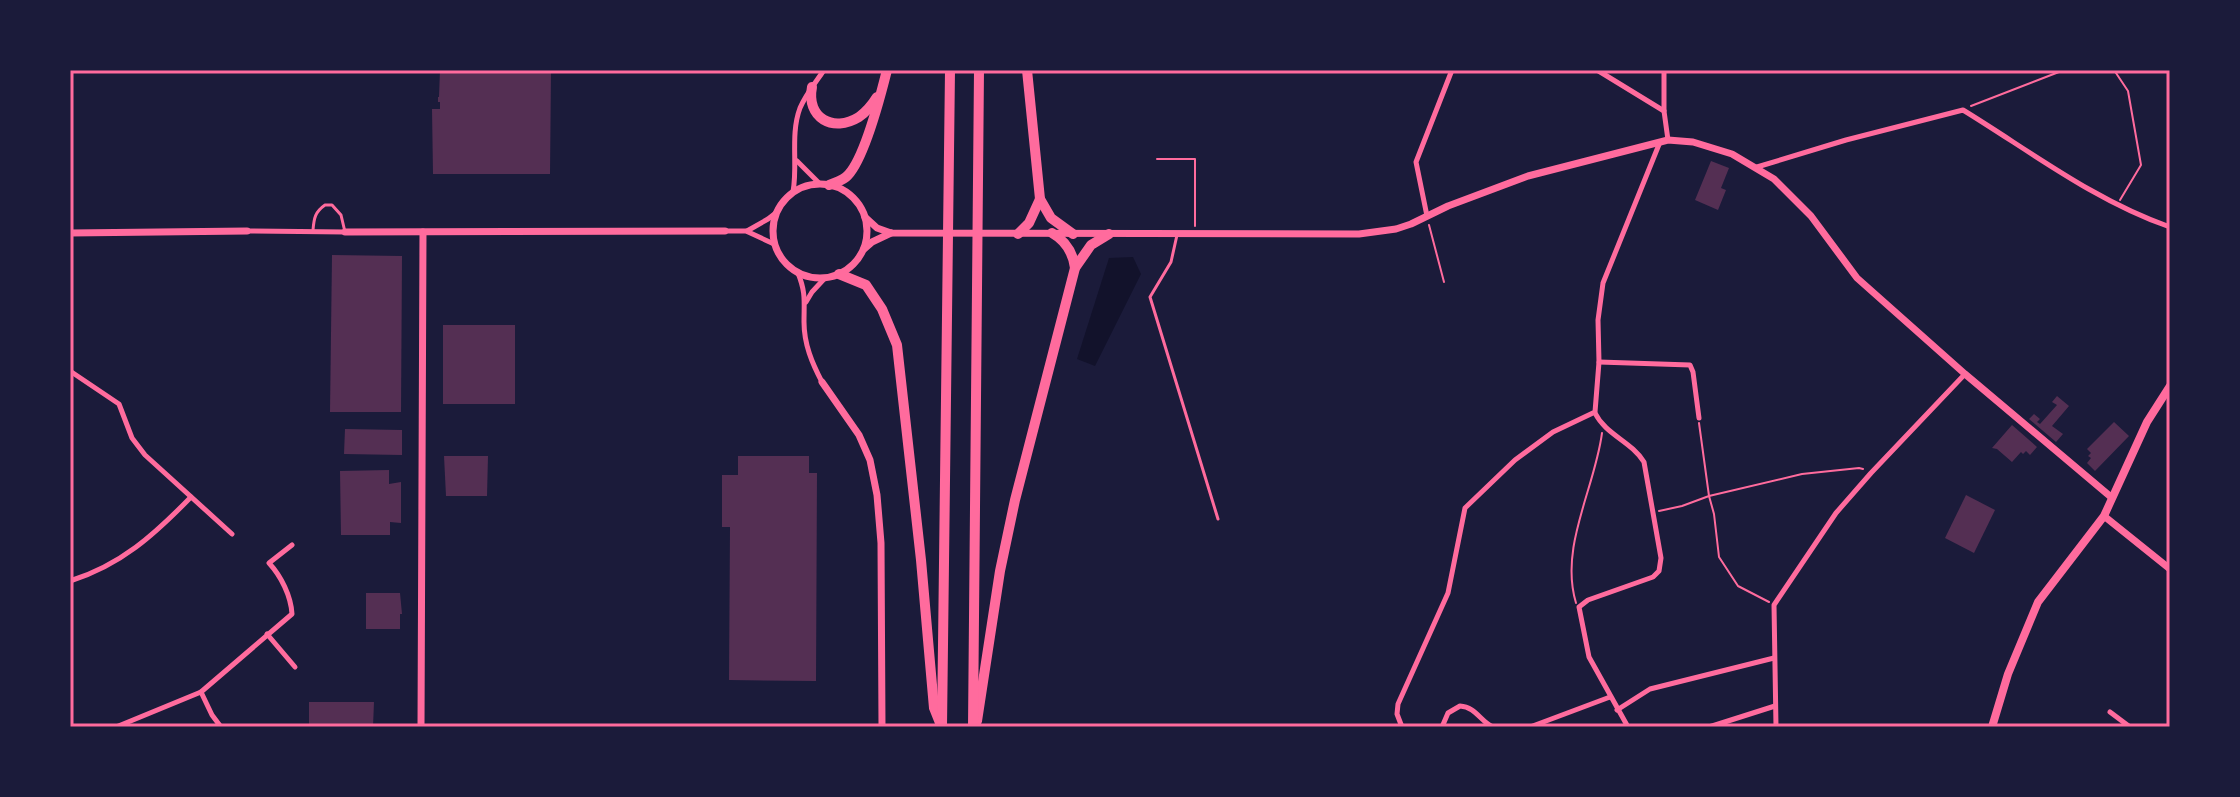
<svg xmlns="http://www.w3.org/2000/svg" width="2240" height="797" font-family="Jost,sans-serif">
	<style>
		.water { fill: #12122b }
		.building { fill: #542f53 }
		.lines { fill: none; stroke-linecap: round; stroke-linejoin: round }
		.path { stroke: #ff6b9d; stroke-width: 2 }
		.service { stroke: #ff6b9d; stroke-width: 3 }
		.minor { stroke: #ff6b9d; stroke-width: 5 }
		.tertiary { stroke: #ff6b9d; stroke-width: 7 }
		.secondary { stroke: #ff6b9d; stroke-width: 8 }
		.motorway { stroke: #ff6b9d; stroke-width: 10 }
		.neatline { fill: none; stroke: #ff6b9d; stroke-width: 3 }
	</style>
	<rect width="100%" height="100%" fill="#1b1b3a"/>
	<path class="water" d="M1133,257L1141,274L1095,366L1077,359L1109,258Z"/>
	<g class="building">
		<path d="M440,70H551L550,174H433L432,109H440V102H438V97H439Z"/>
		<path d="M1711,161L1729,168L1721,188L1726,190L1718,210L1695,200Z"/>
		<path d="M332,255L402,256L401,412H330Z"/>
		<rect x="443" y="325" width="72" height="79"/>
		<path d="M2057,396L2069,406L2052,426L2063,434L2056,442L2029,419L2034,414L2040,419L2037,422L2040,424L2057,405L2052,402Z"/>
		<path d="M2114,422L2129,436L2095,471L2087,463L2091,458L2088,456L2091,453L2087,449Z"/>
		<path d="M2012,425L2037,447L2030,455L2026,451L2023,454L2021,452L2012,462L1997,449L1992,448Z"/>
		<path d="M345,429L402,430V455L344,454Z"/>
		<path d="M444,456H488L487,496H446Z"/>
		<path d="M738,456H809V473H817L816,681L729,680L730,527H722V475H738Z"/>
		<path d="M389,470V484L401,482V523L390,522V535H341L340,471Z"/>
		<path d="M1966,495L1995,510L1974,553L1945,538Z"/>
		<path d="M366,593H400L402,614H400V629H366Z"/>
		<path d="M309,702H374L373,727H309Z"/>
	</g>
	<g class="lines">
		<g class="path">
			<path d="M2114,70L2128,91L2141,165L2120,200"/>
			<path d="M1971,106L2064,70"/>
			<path d="M1157,159H1195V226"/>
			<path d="M1429,225L1444,282"/>
			<path d="M1699,423L1709,496L1714,514L1719,557L1738,586L1769,602"/>
			<path d="M1659,511L1682,506L1709,496L1802,474L1859,468L1863,469"/>
			<path d="M1576,603C1559,547 1595,488 1602,433"/>
		</g>
		<g class="service">
			<path d="M313,230C314,218 315,212 325,205H332L341,215L345,232"/>
			<path d="M1177,235L1171,262L1150,297L1218,519"/>
		</g>
		<g class="minor">
			<path d="M1597,70L1664,111"/>
			<path d="M1664,70V111L1668,140"/>
			<path d="M797,161L820,184"/>
			<path d="M1757,167L1846,140L1963,110C2030,151 2095,201 2170,227"/>
			<path d="M793,192C798,164 790,135 800,108C806,94 816,82 824,70"/>
			<path d="M1427,216L1416,162L1452,70"/>
			<path d="M247,231L345,232"/>
			<path d="M725,231H746L774,244"/>
			<path d="M747,231L768,219L777,212"/>
			<path d="M798,273C806,293 804,301 804,322C804,344 812,363 822,382"/>
			<path d="M806,302L812,292L825,278"/>
			<path d="M1599,362L1690,365L1693,372L1699,418"/>
			<path d="M70,371L119,404L132,438L145,455L232,534"/>
			<path d="M1595,413C1606,435 1631,441 1644,462L1661,558L1659,571L1653,577L1588,600L1579,607L1589,657L1628,727"/>
			<path d="M70,581C121,565 154,535 191,497"/>
			<path d="M267,634L295,667"/>
			<path d="M201,692L212,715L221,727"/>
			<path d="M1617,710L1650,689L1774,658"/>
			<path d="M2110,712L2130,727"/>
			<path d="M116,727L201,692L292,614C291,596 281,576 269,563L292,545"/>
			<path d="M1402,727L1397,714L1398,704L1448,593L1465,508L1515,460L1553,432L1595,412L1599,362L1598,320L1603,283L1660,142"/>
			<path d="M1442,727L1448,713L1460,706C1476,707 1480,721 1493,727"/>
			<path d="M1530,727L1610,697"/>
			<path d="M1709,727L1775,706"/>
			<path d="M1776,727L1774,605L1836,513L1871,473L1965,374"/>
		</g>
		<g class="tertiary">
			<circle cx="820" cy="231" r="47"/>
			<path d="M865,217L877,228L891,233L1359,234L1396,229L1411,224L1448,206L1528,176L1668,140L1693,142L1732,154L1774,179L1811,216L1857,278L1965,374L2111,497"/>
			<path d="M345,232L725,231"/>
			<path d="M70,233L247,231"/>
			<path d="M864,249L872,242L891,233"/>
			<path d="M822,382L859,435L870,460L877,495L881,543L882,727"/>
			<path d="M2104,516L2170,569"/>
			<path d="M421,727L423,232"/>
		</g>
		<path class="secondary" d="M1992,727L2008,674L2038,602L2104,516L2147,422L2170,386"/>
		<g class="motorway">
			<path d="M1027,70L1040,199L1051,218L1073,234"/>
			<path d="M812,87C806,118 833,133 859,117C866,112 872,105 877,97"/>
			<path d="M829,185C835,183 841,181 846,177C864,162 881,94 887,70"/>
			<path d="M1052,233C1066,241 1073,252 1075,268"/>
			<path d="M1018,234L1029,223L1040,199"/>
			<path d="M839,274L866,285L882,309L897,345L921,560L934,708L940,723"/>
			<path d="M977,721L1000,571L1015,500L1075,268L1091,245L1109,234"/>
			<path d="M942,727L950,70"/>
			<path d="M973,727L979,70"/>
		</g>
	</g>
	<rect width="2240" height="797" fill="none" stroke="#1b1b3a" stroke-width="144"/>
	<rect x="72" y="72" width="2096" height="653" class="neatline"/>
</svg>
